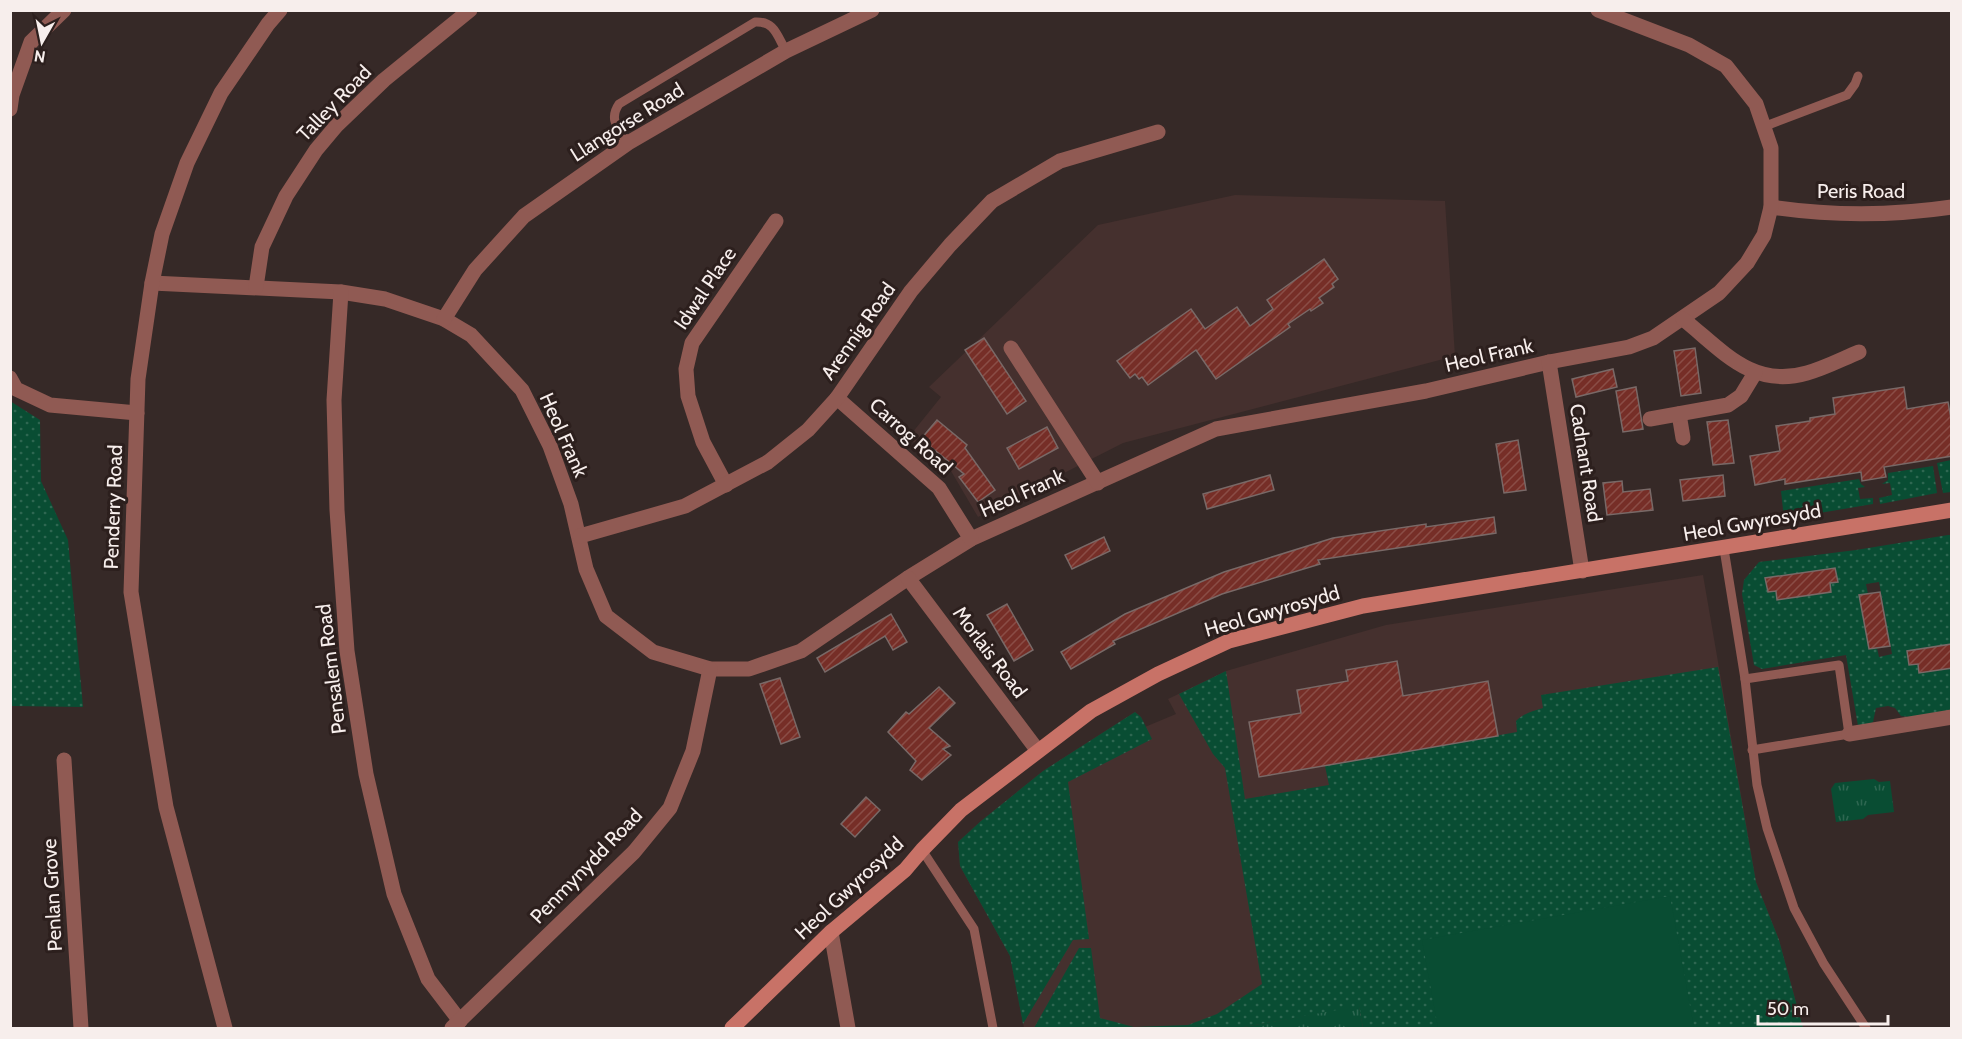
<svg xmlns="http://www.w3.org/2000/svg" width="1962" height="1039" font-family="Cabin,sans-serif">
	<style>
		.built { fill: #45302e }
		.grass { fill: url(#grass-dots); fill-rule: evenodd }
		.park { fill: url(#park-tufts) }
		.pitch { fill: #094d33 }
		.building { fill: url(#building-hatch); stroke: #796967; stroke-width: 1.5 }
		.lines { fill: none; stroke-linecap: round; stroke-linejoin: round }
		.lane { stroke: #905a53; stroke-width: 9 }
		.street { stroke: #905a53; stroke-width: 15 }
		.secondary { stroke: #c87267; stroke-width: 15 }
		.labels { text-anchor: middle; stroke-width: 6; stroke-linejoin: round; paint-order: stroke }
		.street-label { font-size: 20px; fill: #f7eeec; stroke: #2c1f1d }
	</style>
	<defs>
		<pattern id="grass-dots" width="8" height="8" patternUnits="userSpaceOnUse" patternTransform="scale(1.5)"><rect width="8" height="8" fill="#094d33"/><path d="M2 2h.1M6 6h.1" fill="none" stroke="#2e6751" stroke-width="1.8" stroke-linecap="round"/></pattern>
		<pattern id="park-tufts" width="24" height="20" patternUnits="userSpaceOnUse" patternTransform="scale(1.5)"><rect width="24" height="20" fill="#094d33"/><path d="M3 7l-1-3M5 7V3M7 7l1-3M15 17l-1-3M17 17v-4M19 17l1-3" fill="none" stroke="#2e6751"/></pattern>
		<pattern id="building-hatch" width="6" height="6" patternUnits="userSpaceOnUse" patternTransform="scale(1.5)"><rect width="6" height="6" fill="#762e27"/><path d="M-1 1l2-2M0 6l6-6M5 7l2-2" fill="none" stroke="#8a4d46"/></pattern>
	</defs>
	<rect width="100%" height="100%" fill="#362927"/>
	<g class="built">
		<path d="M1235,195L1445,201L1455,356L1123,443L978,517L951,471L908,438L941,397L929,387L1098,225Z"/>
		<path d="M1703,575L1756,882L1779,940L1803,1028H1024L1010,956L960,866L958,842L981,821L1043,771L1135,712L1141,717L1145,727L1176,714L1168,699L1226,671L1386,625Z"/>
	</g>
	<g class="grass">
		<path d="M10,401L40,420L41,481L68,540L83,707L11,706Z"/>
		<path d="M1951,460V492L1943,493L1937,463Z"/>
		<path d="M1933,466L1937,493L1880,504L1879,498L1892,495L1890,483L1882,484L1888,480V473Z"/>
		<path d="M1859,479L1861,484L1865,487L1858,488L1860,499L1873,498V504L1784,519L1781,491Z"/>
		<path d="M1948,535H1951V644L1907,651L1909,665L1918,664L1919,673L1951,668V710L1910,717L1901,716L1895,708L1888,706L1876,708L1873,722L1866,726H1858L1846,655L1762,669L1754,665L1742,594L1744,580L1759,562L1856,550ZM1835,568L1838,582L1830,583V592L1778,600L1776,591L1768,592L1766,578ZM1879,582L1892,654L1879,657L1877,648L1869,649L1859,596L1868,594L1866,584Z"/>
		<path d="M1718,667L1756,882L1779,940L1803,1028H1363L1359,1007L1238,1028H1034L1079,948H1091L1100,1018L1134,1027L1188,1025L1217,1014L1262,984L1225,768L1213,754L1179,694L1226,671L1245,799L1329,785L1325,766L1517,732L1516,721C1524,713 1533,711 1543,708L1541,695Z"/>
		<path d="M1135,712L1141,717L1152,739L1068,782L1089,939L1073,940L1023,1024L1010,956L960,866L958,842L981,821L1043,771Z"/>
	</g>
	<g class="park">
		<path d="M1874,779L1879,782L1890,781L1894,812L1868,815L1863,819L1836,822L1831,789L1835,783Z"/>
		<path d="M1359,1006L1363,1028H1238Z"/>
	</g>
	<path class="pitch" d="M1670,896L1694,1028H1438L1422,940Z"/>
	<g class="building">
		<path d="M1324,259L1338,279L1332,284L1334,287L1319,298L1323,303L1311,311L1310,309L1288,324L1290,327L1216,379L1196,350L1148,385L1142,377L1139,379L1135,374L1130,378L1117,361L1191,309L1205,329L1237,307L1250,326L1273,309L1267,300Z"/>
		<path d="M984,338L1026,401L1007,414L965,350Z"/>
		<path d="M1695,348L1701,393L1681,396L1674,351Z"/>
		<path d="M1613,369L1617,387L1576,397L1572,379Z"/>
		<path d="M1636,387L1643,429L1623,432L1616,391Z"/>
		<path d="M1904,387L1907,409L1948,402L1952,424V456L1884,467L1886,477L1862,481L1861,472L1785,484V479L1755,485L1750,456L1780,451L1776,426L1810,421V418L1835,414L1833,398Z"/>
		<path d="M937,420L967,445L965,448L995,490L978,502L959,477L964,474L921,439Z"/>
		<path d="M1728,420L1734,463L1713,465L1707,422Z"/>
		<path d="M1047,427L1058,448L1019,469L1007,448Z"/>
		<path d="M1518,440L1526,490L1504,493L1496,444Z"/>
		<path d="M1270,475L1274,490L1207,509L1203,494Z"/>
		<path d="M1723,475L1725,496L1683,501L1680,480Z"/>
		<path d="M1622,481L1623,492L1650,489L1653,510L1607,515L1603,483Z"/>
		<path d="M1494,517L1496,533L1318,560L1320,564L1222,594L1113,641L1115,644L1071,669L1061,652L1125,614L1224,572L1333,538L1426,524V527Z"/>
		<path d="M1104,537L1110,551L1072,569L1065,555Z"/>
		<path d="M1835,568L1838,582L1830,583L1831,592L1777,600L1776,591L1768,592L1765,578Z"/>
		<path d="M1880,592L1890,646L1869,649L1859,595Z"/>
		<path d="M1007,604L1033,650L1014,661L987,615Z"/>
		<path d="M891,614L907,642L893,650L885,636L825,672L817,658Z"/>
		<path d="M1952,644V668L1919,673L1918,664L1909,665L1907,651Z"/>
		<path d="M1397,661L1403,696L1488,681L1498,736L1259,777L1249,722L1301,713L1297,690L1348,681L1346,670Z"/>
		<path d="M780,678L800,737L781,744L760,684Z"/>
		<path d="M939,687L955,703L929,728L950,746L943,749L951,755L922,780L910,770L916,761L888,732L906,712L909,714Z"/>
		<path d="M866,797L880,810L855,837L841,824Z"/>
	</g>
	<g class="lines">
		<g class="lane">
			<path d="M1763,127L1847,95L1855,84L1858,76"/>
			<path d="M628,143C619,129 608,120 619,104L755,22C775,21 777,36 786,51"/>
			<path d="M1724,549L1745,679L1757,785L1767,828L1794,908L1824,964L1866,1028"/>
			<path d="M1745,679L1839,665L1849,734L1752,750"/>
			<path d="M922,850L974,929L993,1028"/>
		</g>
		<g class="street">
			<path d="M10,109L12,95L31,42L64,10"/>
			<path d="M1771,207C1831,216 1891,216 1952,207"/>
			<path d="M152,283L341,292L385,299L444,319L471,335L522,390L550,446L571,504L586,569L606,616L653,652L710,669H749L801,651L908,578L971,539L1216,429L1426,391L1549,362L1629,347L1653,338L1719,293L1747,263L1764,235L1771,207V148L1756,104L1726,66L1689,45L1598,10"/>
			<path d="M256,287L262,247L286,196L316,150L337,125L384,80L470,10"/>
			<path d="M341,292L334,400L337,510L347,651L366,774L394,894L428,979L460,1021"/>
			<path d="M444,319L475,270L524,216L628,143L786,51L872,10"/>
			<path d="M1683,319C1722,350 1752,389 1807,373C1825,368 1842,359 1859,352"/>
			<path d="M1011,348L1098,483"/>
			<path d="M1549,362L1582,571"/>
			<path d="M10,378L16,389L50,405L137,413"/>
			<path d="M837,398L939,488L971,539"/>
			<path d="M1679,414L1683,438"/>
			<path d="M1650,419L1728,405L1741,396L1755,373"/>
			<path d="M726,485L703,442L688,396L686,369L692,343L776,221"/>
			<path d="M580,536L685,506L768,462L808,430L837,398L911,291L950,245L992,201L1060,161L1158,132"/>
			<path d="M908,578L1038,751"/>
			<path d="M1849,734L1952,717"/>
			<path d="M64,760L81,1028"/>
			<path d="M831,932L848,1028"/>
			<path d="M225,1028L166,807L131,592L138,379L152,283L162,234L187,163L221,93L268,24L280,10"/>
			<path d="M452,1028L634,852L670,808L693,751L710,669"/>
		</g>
		<path class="secondary" d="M732,1028L831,932L905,870L922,850L961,810L1091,711L1158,674L1229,641L1363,606L1952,510"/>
	</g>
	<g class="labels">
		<g class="street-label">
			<text transform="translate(334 103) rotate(-46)" y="7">Talley Road</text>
			<text transform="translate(627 122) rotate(-32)" y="7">Llangorse Road</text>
			<text x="1861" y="198">Peris Road</text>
			<text transform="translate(705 288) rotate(-56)" y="7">Idwal Place</text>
			<text transform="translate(858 331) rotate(-55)" y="7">Arennig Road</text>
			<text transform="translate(1489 355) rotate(-13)" y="7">Heol Frank</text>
			<text transform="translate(564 435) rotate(66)" y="7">Heol Frank</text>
			<text transform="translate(911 436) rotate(42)" y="7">Carrog Road</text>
			<text transform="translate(1586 463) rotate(81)" y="7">Cadnant Road</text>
			<text transform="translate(1022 493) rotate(-24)" y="7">Heol Frank</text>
			<text transform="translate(113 507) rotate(-88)" y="7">Penderry Road</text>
			<text transform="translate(1752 522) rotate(-10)" y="7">Heol Gwyrosydd</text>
			<text transform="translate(1272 611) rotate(-16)" y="7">Heol Gwyrosydd</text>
			<text transform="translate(990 652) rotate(53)" y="7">Morlais Road</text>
			<text transform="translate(331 669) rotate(-97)" y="7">Pensalem Road</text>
			<text transform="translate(586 866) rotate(-46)" y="7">Penmynydd Road</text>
			<text transform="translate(849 888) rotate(-43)" y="7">Heol Gwyrosydd</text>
			<text transform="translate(52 895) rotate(-93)" y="7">Penlan Grove</text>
		</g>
	</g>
	<rect width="1962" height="1039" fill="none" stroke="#f7eeec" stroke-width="24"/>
	<g transform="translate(42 42) rotate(189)" stroke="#2c1f1d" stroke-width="4.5" paint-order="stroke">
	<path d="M0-4.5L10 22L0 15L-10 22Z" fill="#f7eeec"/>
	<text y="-9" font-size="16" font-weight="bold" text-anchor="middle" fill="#f7eeec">N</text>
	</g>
	<path d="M1758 1015v9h130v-9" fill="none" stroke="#f7eeec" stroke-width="3"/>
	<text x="1767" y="1015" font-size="18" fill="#f7eeec" stroke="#2c1f1d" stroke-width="4.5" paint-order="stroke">50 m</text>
</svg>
